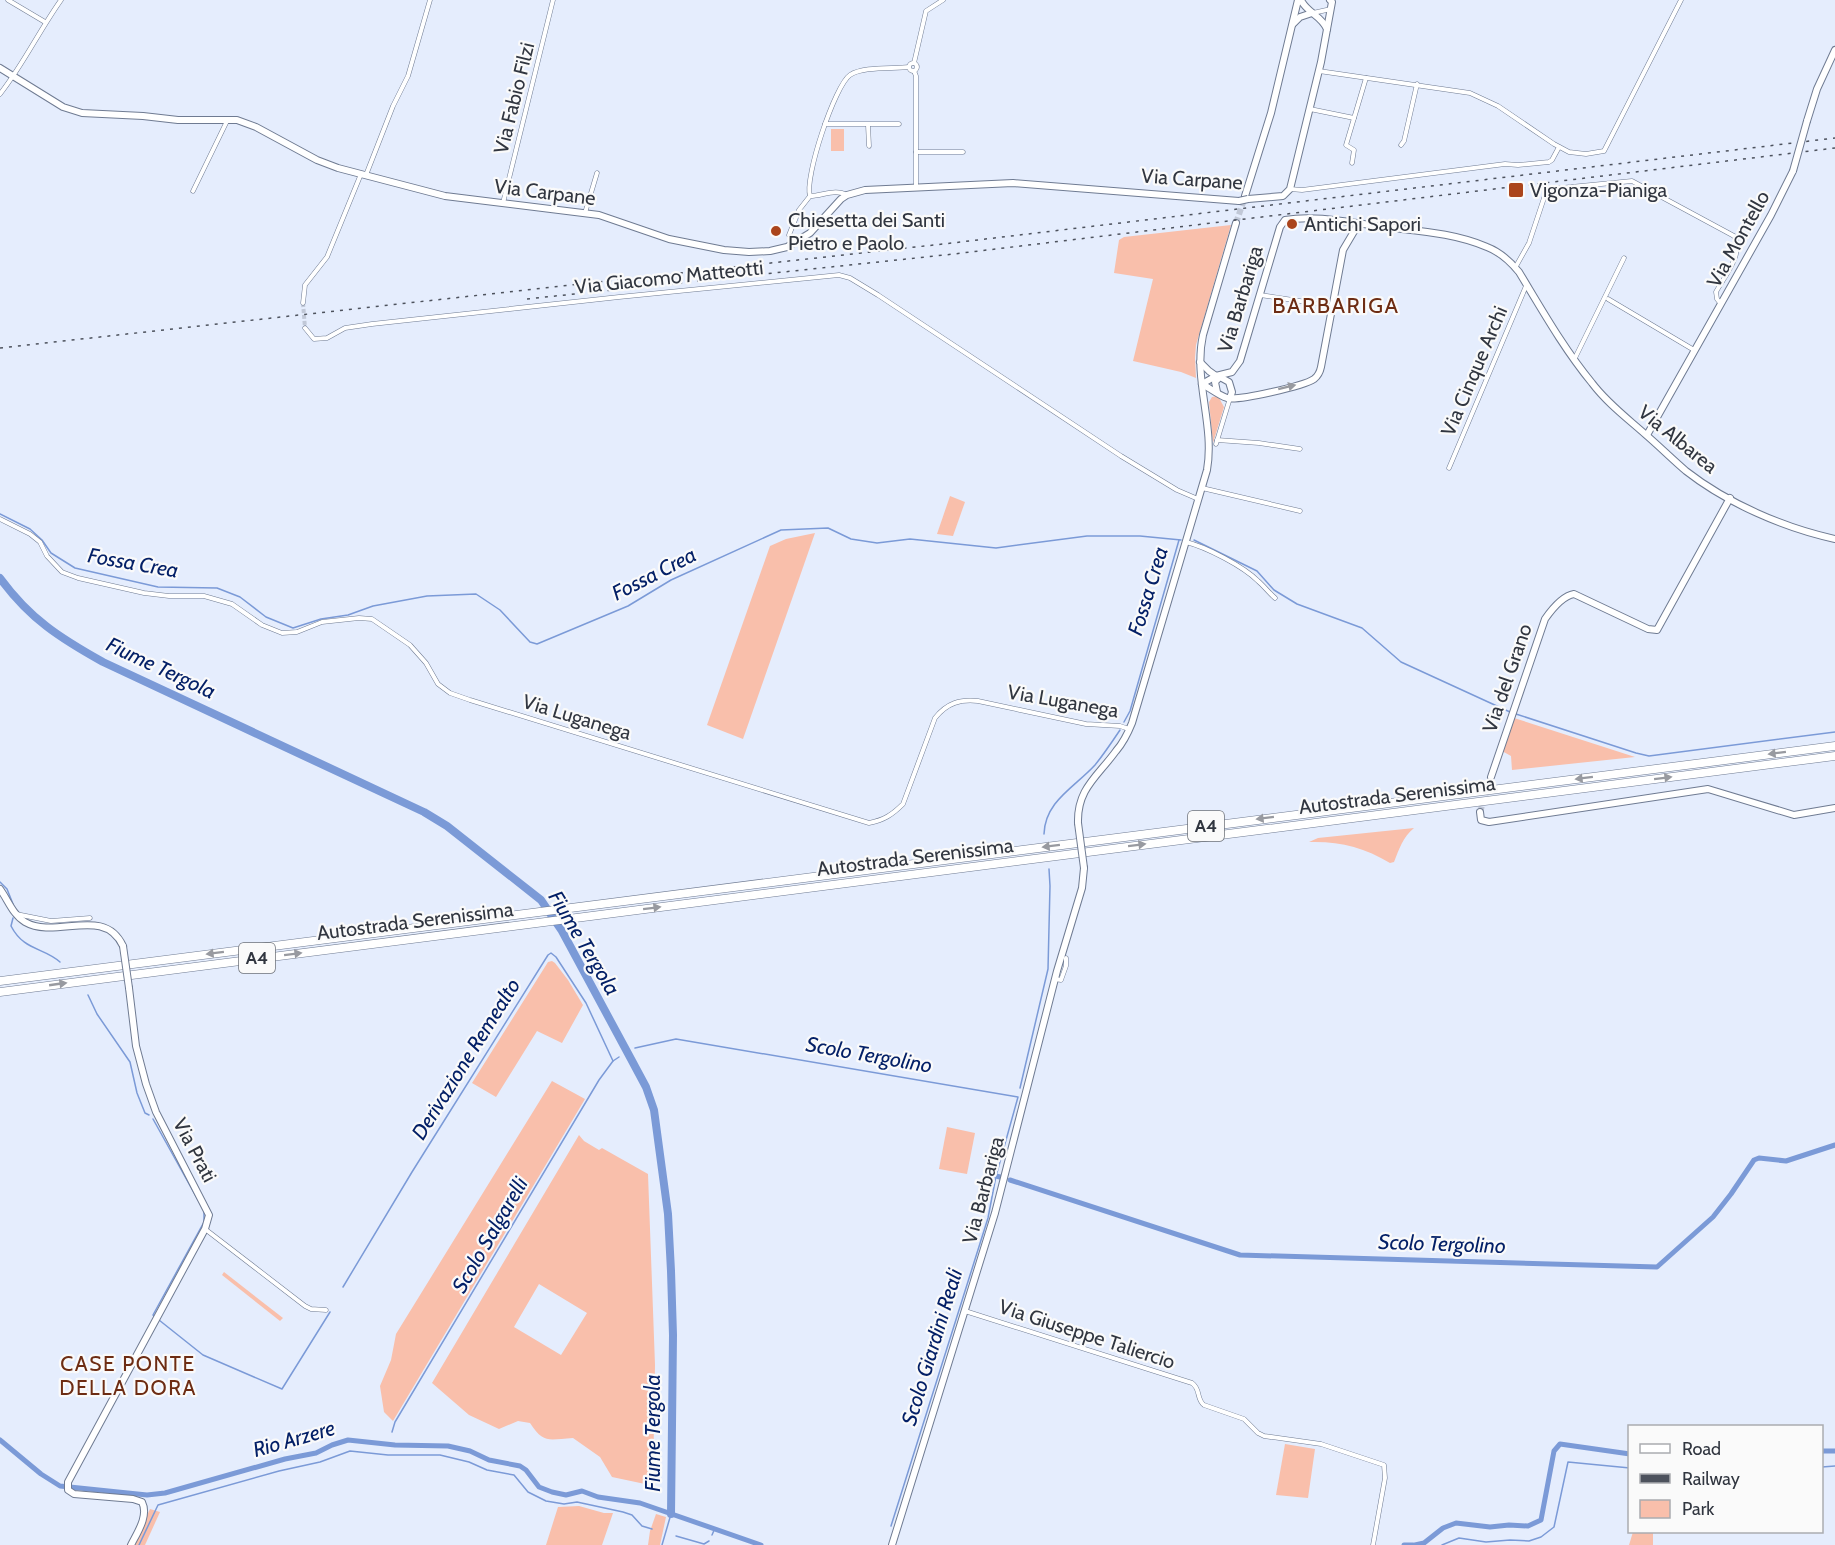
<svg xmlns="http://www.w3.org/2000/svg" width="1835" height="1545" font-family="Cabin,sans-serif">
	<style>
		.green { fill: #f9bfab; fill-rule: evenodd }
		.lines { fill: none; stroke-linecap: round; stroke-linejoin: round }
		.stream { stroke: #7b9ad7; stroke-width: 1.5 }
		.canal { stroke: #7b9ad7; stroke-width: 5 }
		.river { stroke: #7b9ad7; stroke-width: 8 }
		.street-tunnel { stroke: #c1c8d7; stroke-width: 4; stroke-dasharray: 4 2; stroke-linecap: butt }
		.secondary-tunnel { stroke: #c1c8d7; stroke-width: 6; stroke-dasharray: 6 3; stroke-linecap: butt }
		.street-casing { stroke: #6f7b92; stroke-width: 5 }
		.secondary-casing { stroke: #6f7b92; stroke-width: 8 }
		.highway-casing { stroke: #6f7b92; stroke-width: 9 }
		.street { stroke: #fff; stroke-width: 4 }
		.secondary { stroke: #fff; stroke-width: 6 }
		.highway { stroke: #fff; stroke-width: 8 }
		.rail { stroke: #4d525d; stroke-width: 1.5; stroke-dasharray: 3 6; stroke-linecap: butt }
		.secondary-bridge-casing { stroke: #6f7b92; stroke-width: 8; stroke-linecap: butt }
		.secondary-bridge { stroke: #fff; stroke-width: 6 }
		.oneway { fill: #989aa0 }
		.poi-dot { fill: #ab451c; stroke: #fafafa; stroke-width: 2 }
		.labels { text-anchor: middle; stroke-width: 4.5; stroke-linejoin: round; paint-order: stroke }
		.shield { fill: #fafafa; stroke: #6d7178; stroke-width: 1.5 }
		.shield-label { font-size: 18px; font-weight: bold; fill: #313640 }
		.street-label { font-size: 20px; fill: #313640; stroke: #fafafa }
		.poi-label { font-size: 20px; fill: #313640; stroke: #fafafa; text-anchor: start }
		.water-label { font-size: 21px; font-style: italic; fill: #042067; stroke: #fafafa }
		.neighbourhood-label { font-size: 21px; letter-spacing: 1.5px; fill: #6d2c13; stroke: #fafafa }
		.quarter-label { font-size: 22px; letter-spacing: 1.5px; fill: #6d2c13; stroke: #fafafa }
	</style>
	<rect width="100%" height="100%" fill="#e5edfd"/>
	<g class="green">
		<rect x="831" y="129" width="13" height="22"/>
		<path d="M1231,225L1196,345L1195,358L1196,378L1181,372L1133,361L1153,279L1114,273L1119,240L1124,237Z"/>
		<path d="M1218,396L1224,407L1213,443L1209,402L1212,397Z"/>
		<path d="M950,496L965,502L953,536L937,534Z"/>
		<path d="M815,533L743,739L707,725L770,546L786,539Z"/>
		<path d="M1514,718L1635,757L1512,770L1511,756L1502,751Z"/>
		<path d="M1414,828C1403,837 1399,849 1394,862L1390,863C1364,847 1339,841 1309,842L1318,838Z"/>
		<path d="M552,961L555,963L568,980L583,1005L562,1043L537,1031L496,1097L472,1083L548,962Z"/>
		<path d="M552,1081L585,1099L393,1421L384,1412L380,1386L391,1360L396,1334Z"/>
		<path d="M947,1127L975,1133L967,1174L939,1169Z"/>
		<path d="M579,1135L584,1141L599,1150L602,1148L648,1174L655,1365L653,1480L645,1484L612,1477L600,1457L573,1438C550,1439 544,1445 530,1423L518,1421L499,1429L469,1415L432,1383ZM539,1284L587,1313L561,1355L514,1327Z"/>
		<path d="M224,1272L283,1318L280,1321L222,1275Z"/>
		<path d="M1285,1444L1315,1449L1308,1498L1276,1495Z"/>
		<path d="M579,1506L604,1513H613L602,1545H546L558,1507Z"/>
		<path d="M150,1509L160,1512L145,1545H133Z"/>
		<path d="M656,1514L666,1517L660,1545H648L650,1531Z"/>
		<path d="M1633,1532H1653V1545H1629Z"/>
	</g>
	<g class="lines">
		<g class="stream">
			<path d="M0,514L30,529L42,540L51,553L75,568L158,587L217,588L240,597L266,617L293,628L321,619L348,615L373,606L427,596L476,594L500,610L530,642L537,644L628,606L671,580L781,530L828,528L851,539L877,543L910,539L996,548L1087,536H1140L1181,540"/>
			<path d="M1194,540L1257,571L1274,590L1297,604L1362,628L1401,662L1510,712"/>
			<path d="M1516,714L1636,753L1649,756L1835,732"/>
			<path d="M1124,722L1130,711L1179,540"/>
			<path d="M1044,834C1045,801 1075,787 1095,765C1104,754 1112,742 1120,730"/>
			<path d="M0,882L7,889L13,904"/>
			<path d="M13,918L11,926C24,951 43,947 60,962"/>
			<path d="M88,995L97,1014L130,1062L137,1093L145,1113L149,1115"/>
			<path d="M635,1048L676,1039L1018,1097L996,1176L988,1218L891,1526"/>
			<path d="M1020,1088L1048,969L1050,886L1049,869"/>
			<path d="M153,1119L198,1200"/>
			<path d="M343,1287L412,1172L548,955L551,953L556,957L586,1003L613,1061"/>
			<path d="M154,1316L153,1315L204,1222V1212"/>
			<path d="M159,1320L203,1355L282,1389L330,1312"/>
			<path d="M392,1432L395,1422L599,1080L613,1061L619,1057"/>
			<path d="M1822,1467L1835,1466"/>
			<path d="M712,1535L715,1528"/>
			<path d="M676,1536L704,1544L709,1541"/>
			<path d="M139,1545L158,1505L279,1471L320,1462L350,1451L388,1455H440L469,1462L487,1470L514,1475L528,1492L546,1501L564,1504L577,1502L623,1512L632,1515L642,1526L652,1529"/>
			<path d="M662,1545L671,1514"/>
			<path d="M1442,1545L1459,1538L1486,1542L1510,1540L1529,1541L1541,1537L1554,1527L1568,1462L1630,1468"/>
		</g>
		<g class="canal">
			<path d="M996,1176L1000,1177"/>
			<path d="M1010,1180L1240,1255L1657,1267L1713,1217L1731,1194L1754,1160L1759,1158L1786,1161L1835,1145"/>
			<path d="M0,1440L41,1474L60,1486L147,1495L165,1493L285,1459L316,1453L332,1445L348,1440L395,1445L448,1446L470,1451L489,1460L520,1466L526,1470L539,1487L552,1492L566,1495L582,1491L598,1497L640,1503L761,1545"/>
			<path d="M1822,1451H1835"/>
			<path d="M1404,1545H1413"/>
			<path d="M1415,1545L1424,1543L1443,1528L1456,1523L1490,1527L1509,1525L1528,1526L1541,1520L1554,1451L1560,1444L1630,1454"/>
		</g>
		<path class="river" d="M0,578C30,619 60,638 103,662L424,812L447,826L541,900L562,931L631,1059L646,1087L654,1110L668,1214L671,1271L673,1335L671,1514"/>
		<path class="street-tunnel" d="M303,303L305,328"/>
		<g class="secondary-tunnel">
			<path d="M1236,223L1245,197"/>
			<path d="M1480,812L1491,777"/>
		</g>
		<defs>
			<g id="street">
				<path d="M8,0L45,22"/>
				<path d="M1313,13L1331,9"/>
				<path d="M914,63L926,11L943,0"/>
				<circle cx="913" cy="67" r="4"/>
				<path d="M914,71L916,76V188"/>
				<path d="M1319,71L1470,93L1498,106L1554,144L1569,152L1586,154L1604,151L1681,0"/>
				<path d="M0,94C23,65 39,31 61,0"/>
				<path d="M1310,109L1354,118"/>
				<path d="M825,124H899"/>
				<path d="M868,125L869,146"/>
				<path d="M1401,145L1404,141L1417,84"/>
				<path d="M916,152H963"/>
				<path d="M1352,163L1354,150L1346,145L1366,78"/>
				<path d="M366,175L393,106L408,76L430,0"/>
				<path d="M1290,189L1302,190L1505,164L1518,165L1549,162L1552,160L1559,147"/>
				<path d="M193,191L228,119"/>
				<path d="M810,196C804,178 835,85 850,75C863,66 893,69 909,67"/>
				<path d="M503,203L553,0"/>
				<path d="M585,213L597,173"/>
				<path d="M789,235L799,210L810,196C823,196 835,188 847,195"/>
				<path d="M1515,268L1529,243L1545,195L1550,189L1632,181L1734,236C1745,252 1724,277 1716,292L1717,299L1721,304"/>
				<path d="M1260,295L1326,305"/>
				<path d="M1608,299L1694,350"/>
				<path d="M303,303L305,285L327,257L361,174"/>
				<path d="M305,328L314,339L327,338L345,328L372,324L619,297L839,275L850,278L878,295L1121,456L1177,490L1198,499"/>
				<path d="M1574,360L1624,258"/>
				<path d="M1217,440L1259,443L1300,449"/>
				<path d="M1216,444L1230,398"/>
				<path d="M1449,468L1526,286"/>
				<path d="M1202,488L1300,511"/>
				<path d="M0,519L30,534L40,542L47,556L62,572L78,578L144,593L169,596H204L232,604L262,625L282,633L297,632L322,622L359,618L372,619L410,645L426,663L438,684L450,693L470,700L869,823C884,820 892,815 903,804L935,718C947,703 960,699 978,701L1086,724L1120,726L1129,729"/>
				<path d="M1186,542C1206,547 1243,566 1258,581C1264,586 1269,593 1275,598"/>
				<path d="M16,914L51,921L90,918"/>
				<path d="M1055,979L1061,980L1066,966V958"/>
				<path d="M205,1229L305,1306L311,1309L326,1310"/>
				<path d="M965,1311L1192,1383C1201,1389 1196,1399 1204,1405L1244,1419L1258,1433L1264,1436L1321,1444L1384,1465L1385,1478L1373,1545"/>
			</g>
			<g id="secondary">
				<path d="M1301,0C1307,13 1321,15 1327,29"/>
				<path d="M1293,24L1300,17L1312,13"/>
				<path d="M0,68L63,107L82,113L143,116L178,120H237L256,127L317,160L338,168L445,196L599,215L669,239L724,250L749,252L770,251L787,247L810,233L841,199L847,195L865,190L1013,183L1239,201"/>
				<path d="M1807,121L1817,89L1835,50"/>
				<path d="M1245,196L1271,113L1298,0"/>
				<path d="M1248,199L1283,196L1290,189L1321,62L1332,2L1330,0"/>
				<path d="M1200,362L1209,371L1216,376"/>
				<path d="M1202,384L1216,376L1232,372L1240,361L1280,227L1285,220C1315,215 1347,222 1377,226C1414,231 1452,232 1487,247C1500,252 1510,261 1519,272C1542,310 1564,349 1592,383C1607,403 1627,418 1645,434C1659,446 1672,459 1686,471C1727,503 1784,528 1835,539"/>
				<path d="M1202,384C1210,388 1218,395 1227,398C1238,401 1304,386 1314,379C1318,376 1320,372 1321,367L1343,250L1359,223"/>
				<path d="M1217,392L1215,382L1220,377L1229,382L1232,392L1230,398"/>
				<path d="M1647,435L1771,215L1793,171"/>
				<path d="M1491,777L1545,619C1552,609 1562,596 1574,594L1648,629L1657,630L1730,498"/>
				<path d="M1480,812L1481,820L1489,822L1708,789L1794,815L1835,808"/>
				<path d="M1078,823C1077,789 1097,777 1116,751C1123,743 1128,733 1132,723L1207,470C1215,425 1193,380 1203,335L1236,223"/>
				<path d="M0,889C8,900 13,915 25,922C56,940 104,905 123,946"/>
				<path d="M129,988L136,1046L146,1084L156,1112L209,1215L205,1229L68,1482V1490L74,1494L133,1499L142,1502C149,1516 137,1533 131,1545"/>
				<path d="M892,1545L995,1213L1057,971L1082,888L1084,868"/>
			</g>
			<g id="highway">
				<path d="M0,981L1835,746"/>
				<path d="M0,992L1835,756"/>
			</g>
		</defs>
		<use href="#street" class="street-casing"/>
		<use href="#secondary" class="secondary-casing"/>
		<use href="#highway" class="highway-casing"/>
		<use href="#street" class="street"/>
		<use href="#secondary" class="secondary"/>
		<use href="#highway" class="highway"/>
		<g class="rail">
			<path d="M527,299L954,254L1835,148"/>
			<path d="M0,348L952,243L1835,138"/>
		</g>
		<defs>
			<g id="secondary-bridge">
				<path d="M1793,171L1807,121"/>
				<path d="M1239,201L1248,199"/>
				<path d="M1078,823L1084,868"/>
				<path d="M123,946L129,988"/>
			</g>
		</defs>
		<use href="#secondary-bridge" class="secondary-bridge-casing"/>
		<use href="#secondary-bridge" class="secondary-bridge"/>
	</g>
	<defs><path id="oneway-solid" d="M-6-.8H1V-3.2L6.5 0L1 3.2V.8H-6Z" transform="scale(1.5)"/></defs>
	<g class="oneway">
		<use href="#oneway-solid" transform="translate(1287 387) rotate(-14)"/>
		<use href="#oneway-solid" transform="translate(1777 753) rotate(173)"/>
		<use href="#oneway-solid" transform="translate(1584 778) rotate(173)"/>
		<use href="#oneway-solid" transform="translate(1663 778) rotate(-7)"/>
		<use href="#oneway-solid" transform="translate(1265 818) rotate(173)"/>
		<use href="#oneway-solid" transform="translate(1137 845) rotate(-7)"/>
		<use href="#oneway-solid" transform="translate(1051 846) rotate(173)"/>
		<use href="#oneway-solid" transform="translate(652 908) rotate(-7)"/>
		<use href="#oneway-solid" transform="translate(215 953) rotate(173)"/>
		<use href="#oneway-solid" transform="translate(293 954) rotate(-7)"/>
		<use href="#oneway-solid" transform="translate(58 984) rotate(-8)"/>
	</g>
	<g class="poi-dot">
		<rect x="1508" y="182" width="16" height="16" rx="3"/>
		<circle cx="1292" cy="224" r="6"/>
		<circle cx="776" cy="231" r="6"/>
	</g>
	<g class="labels">
		<g class="shield">
			<rect x="1188" y="811" width="36" height="30" rx="4.5"/>
			<rect x="239" y="943" width="36" height="30" rx="4.5"/>
		</g>
		<g class="shield-label">
			<text x="1206" y="832">A4</text>
			<text x="257" y="964">A4</text>
		</g>
		<g class="street-label">
			<text transform="translate(514 98) rotate(-76)" y="7">Via Fabio Filzi</text>
			<text transform="translate(1192 179) rotate(4)" y="7">Via Carpane</text>
			<text transform="translate(545 192) rotate(7)" y="7">Via Carpane</text>
			<text transform="translate(1738 239) rotate(-61)" y="7">Via Montello</text>
			<text transform="translate(669 277) rotate(-6)" y="7">Via Giacomo Matteotti</text>
			<text transform="translate(1240 299) rotate(-73)" y="7">Via Barbariga</text>
			<text transform="translate(1474 371) rotate(-67)" y="7">Via Cinque Archi</text>
			<text transform="translate(1678 439) rotate(39)" y="7">Via Albarea</text>
			<text transform="translate(1507 678) rotate(-71)" y="7">Via del Grano</text>
			<text transform="translate(1063 701) rotate(10)" y="7">Via Luganega</text>
			<text transform="translate(577 717) rotate(17)" y="7">Via Luganega</text>
			<text transform="translate(1397 795) rotate(-7)" y="7">Autostrada Serenissima</text>
			<text transform="translate(915 857) rotate(-7)" y="7">Autostrada Serenissima</text>
			<text transform="translate(415 921) rotate(-7)" y="7">Autostrada Serenissima</text>
			<text transform="translate(195 1150) rotate(62)" y="7">Via Prati</text>
			<text transform="translate(983 1190) rotate(-75)" y="7">Via Barbariga</text>
			<text transform="translate(1087 1334) rotate(18)" y="7">Via Giuseppe Taliercio</text>
		</g>
		<g class="poi-label">
			<text x="1530" y="197">Vigonza-Pianiga</text>
			<text x="788" y="227">Chiesetta dei Santi<tspan x="788" dy="23">Pietro e Paolo</tspan></text>
			<text x="1304" y="231">Antichi Sapori</text>
		</g>
		<g class="water-label">
			<text transform="translate(133 563) rotate(10)" y="7">Fossa Crea</text>
			<text transform="translate(654 574) rotate(-27)" y="7">Fossa Crea</text>
			<text transform="translate(1148 591) rotate(-73)" y="7">Fossa Crea</text>
			<text transform="translate(161 668) rotate(25)" y="7">Fiume Tergola</text>
			<text transform="translate(584 943) rotate(59)" y="7">Fiume Tergola</text>
			<text transform="translate(869 1055) rotate(10)" y="7">Scolo Tergolino</text>
			<text transform="translate(466 1059) rotate(-58)" y="7">Derivazione Remealto</text>
			<text transform="translate(490 1235) rotate(-60)" y="7">Scolo Salgarelli</text>
			<text transform="translate(1442 1244) rotate(2)" y="7">Scolo Tergolino</text>
			<text transform="translate(932 1347) rotate(-73)" y="7">Scolo Giardini Reali</text>
			<text transform="translate(653 1433) rotate(-90)" y="7">Fiume Tergola</text>
			<text transform="translate(294 1439) rotate(-16)" y="7">Rio Arzere</text>
		</g>
		<g class="neighbourhood-label">
			<text x="128" y="1371">CASE PONTE<tspan x="128" dy="24">DELLA DORA</tspan></text>
		</g>
		<g class="quarter-label">
			<text x="1336" y="313">BARBARIGA</text>
		</g>
	</g>
	<rect x="1628" y="1425" width="195" height="108" fill="#fafafa" stroke="#aaacb0" stroke-width="1.5"/>
	<rect x="1640" y="1444" width="30" height="9" fill="#ffffff" stroke="#aaacb0" stroke-width="1.5"/>
	<text x="1682" y="1455" font-size="18" fill="#313640">Road</text>
	<rect x="1640" y="1474" width="30" height="9" fill="#4d525d" stroke="#aaacb0" stroke-width="1.5"/>
	<text x="1682" y="1485" font-size="18" fill="#313640">Railway</text>
	<rect x="1640" y="1500" width="30" height="18" fill="#f9bfab" stroke="#aaacb0" stroke-width="1.5"/>
	<text x="1682" y="1515" font-size="18" fill="#313640">Park</text>
</svg>
